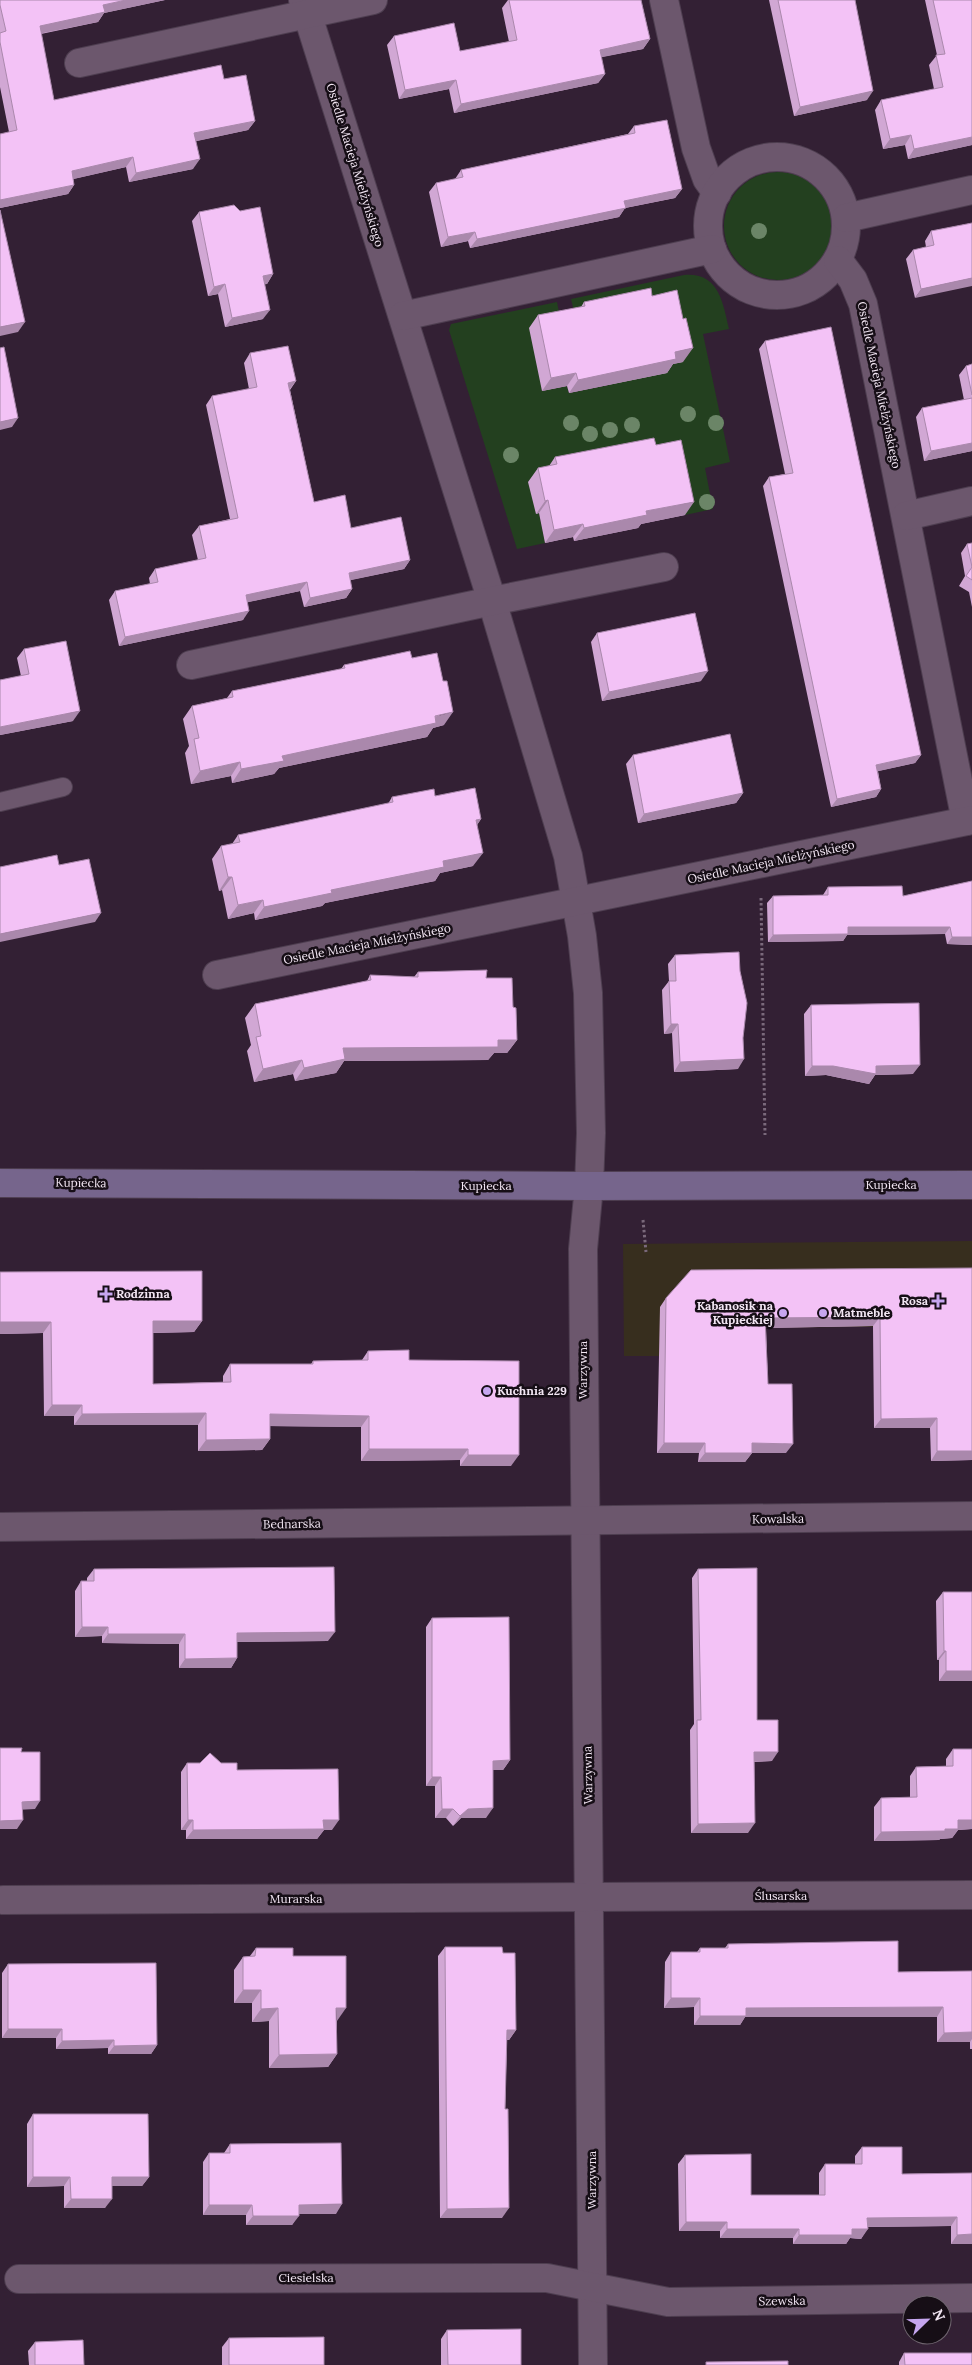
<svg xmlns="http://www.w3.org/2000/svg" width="972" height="2365" font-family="Lora,serif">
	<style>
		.commercial { fill: #372e1e }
		.green { fill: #23401f }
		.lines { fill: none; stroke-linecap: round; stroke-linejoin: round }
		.lane-casing { stroke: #4e3e50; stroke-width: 20 }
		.street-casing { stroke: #4e3e50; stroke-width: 30 }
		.secondary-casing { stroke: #4e3e50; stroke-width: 30 }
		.path { stroke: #7a697b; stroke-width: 3; stroke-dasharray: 2.5 2.5; stroke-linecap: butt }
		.lane { stroke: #6c576d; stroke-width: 18 }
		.street { stroke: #6c576d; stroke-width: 28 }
		.secondary { stroke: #76658c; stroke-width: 28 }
		.tree { fill: #6b8567 }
		.wall { fill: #d1a7d4 }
		.shaded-wall { fill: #aa88ac }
		.building { fill: #f3c2f6; stroke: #aa88ac }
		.poi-dot { fill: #c6a6f0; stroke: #160e16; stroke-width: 2 }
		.labels { text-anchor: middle; stroke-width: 5; stroke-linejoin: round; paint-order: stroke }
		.street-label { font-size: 12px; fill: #f2e6f3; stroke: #160e16 }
		.poi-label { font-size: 12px; font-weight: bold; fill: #f2e6f3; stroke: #160e16; text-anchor: start }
	</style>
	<rect width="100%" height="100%" fill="#332034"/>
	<path class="commercial" d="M972,1241V1326L721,1328L660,1356H624L623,1244Z"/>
	<g class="green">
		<circle cx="778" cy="226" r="54"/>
		<path d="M684,275C719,272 723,303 729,329L703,334L730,462L705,468L713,509L685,515L671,453L536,514L539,513L545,543L517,549L449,330L451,324L557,302L561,322L542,391L567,386L569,393L609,385L575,315L571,299Z"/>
	</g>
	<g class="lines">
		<defs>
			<path id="lane" d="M0,802L63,787"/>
			<g id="street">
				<path d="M303,0L492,601L568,856L582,936L588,993L591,1133L589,1186L583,1249L593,2365"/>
				<path d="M664,0L696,148L707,179L717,193"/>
				<path d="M79,63L373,0"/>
				<circle cx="777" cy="226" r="69"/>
				<path d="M846,218L972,190"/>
				<path d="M838,260L853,280L863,304L966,821"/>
				<path d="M403,316L712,249"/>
				<path d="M906,516L972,501"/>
				<path d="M191,665L492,601L664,567"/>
				<path d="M217,975L972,820"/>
				<path d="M0,1527L972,1516"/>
				<path d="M3,1900L972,1895"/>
				<path d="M19,2279L547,2278L668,2302L972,2298"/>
			</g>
			<path id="secondary" d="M0,1183L589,1186L972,1185"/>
		</defs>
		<use href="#lane" class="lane-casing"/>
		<use href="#street" class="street-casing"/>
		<use href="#secondary" class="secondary-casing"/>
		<g class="path">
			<path d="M761,898L765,1135"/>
			<path d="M643,1220L646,1252"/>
		</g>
		<use href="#lane" class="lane"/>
		<use href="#street" class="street"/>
		<use href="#secondary" class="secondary"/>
	</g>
	<g class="tree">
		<circle cx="759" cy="231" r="8"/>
		<circle cx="688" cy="414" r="8"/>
		<circle cx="571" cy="423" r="8"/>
		<circle cx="716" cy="423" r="8"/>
		<circle cx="632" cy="425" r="8"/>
		<circle cx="610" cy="430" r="8"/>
		<circle cx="590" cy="434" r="8"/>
		<circle cx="511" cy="455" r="8"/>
		<circle cx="707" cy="502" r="8"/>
	</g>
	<g class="wall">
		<path d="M0,0H165L104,13L98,22L41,34L54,100L224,79L255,121L248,130L196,141L193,169L129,182L126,167L73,179L74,185L68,194L0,208L9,132L0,87Z"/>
		<path d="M508,0H641L650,39L643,49L601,57L605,74L598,83L454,113L449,89L399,99L387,45L394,36L460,51L509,42L502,8Z"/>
		<path d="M769,0H855L867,100L794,116Z"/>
		<path d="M925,0H972V145L908,159L905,145L883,149L875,110L881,100L934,89L929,65L937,55Z"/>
		<path d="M634,126L682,189L675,198L625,208L619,217L470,248L468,241L441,247L429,192L436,183L455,179L461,170L628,134Z"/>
		<path d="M199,212L273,274L267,284H265L263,319L225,327L218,294L208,296L192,221Z"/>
		<path d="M972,223L915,298L906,259L913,250L926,247L925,241L931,231Z"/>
		<path d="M652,296L683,362L673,364L667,373L569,393L567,386L542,391L529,328L538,315L581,307L584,302Z"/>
		<path d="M765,341L921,755L915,763L878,771L881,789L876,797L831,807L763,486L769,477L785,474L759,349Z"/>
		<path d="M250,353L296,381L290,390L314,502L351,528L410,560L404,569L350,580L352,589L346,598L304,607L300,591L248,602L243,620L119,646L109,600L115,591L150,584L149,578L155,569L198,560L192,535L199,526L230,519L206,405L212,396L249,389L244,363Z"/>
		<path d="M972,364V451L924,461L916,417L922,408L964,400L959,375L966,366Z"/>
		<path d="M656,445L685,515L641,524L638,528L574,541L573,537L545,543L539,513L536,514L528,482L538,468L549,466L555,457Z"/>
		<path d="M972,543V607L969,592L959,586L965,576L961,553L967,544Z"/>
		<path d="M597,633L701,681L602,701L591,642Z"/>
		<path d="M24,649L73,721L0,735V680L21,676L17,658Z"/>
		<path d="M412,658L444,725L433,728L427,737L279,768L274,774L232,783L231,776L191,784L185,753L189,746L183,719L192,706L227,698L232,691L341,669L344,665Z"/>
		<path d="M633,755L743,793L736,803L638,823L626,764Z"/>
		<path d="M435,796L481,819L477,825L473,866L440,873L435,881L325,903L322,906L255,920L254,913L228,919L222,890L219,891L212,859L221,846L232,844L238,835L388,804L392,797Z"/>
		<path d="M972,881V945L947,944L945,934L847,935L843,941L768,942L767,903L773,896L823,895L828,887L903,896Z"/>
		<path d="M675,955L738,1069L674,1072L672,1033L664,1034L662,990L669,981L668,964Z"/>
		<path d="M418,972L486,978L513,1007L517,1040L507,1053H494L488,1060L344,1061L336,1073L295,1081L293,1074L254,1082L247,1051L251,1045L245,1018L255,1004L367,981L370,975L414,977Z"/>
		<path d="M811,1005L913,1074L875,1075L869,1084L826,1075L805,1076L804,1014Z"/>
		<path d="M972,1268V1460L931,1461L930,1428H874L873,1326L766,1328L768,1384L786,1453H752L745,1462H698L699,1453H657L660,1307L666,1298Z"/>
		<path d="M0,1272L202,1321L194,1332L153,1333V1384L223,1382V1376L230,1364H311L313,1361L362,1360L368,1351L409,1360L511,1466H460V1460L361,1461V1427L270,1426V1439L262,1450L198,1451V1425H74V1416H44L43,1333L0,1334Z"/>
		<path d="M94,1569L328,1641L237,1642V1658L231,1668H179V1644L102,1643V1636L75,1637V1591L81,1581H87V1578Z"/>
		<path d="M698,1569L772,1761L754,1762L748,1833H691L690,1730L694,1724L692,1578Z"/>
		<path d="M943,1592H972V1681H939V1660H937L936,1601Z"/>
		<path d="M432,1618L510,1760L503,1770H493L486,1818H461L453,1826L446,1818H435V1786H426V1627Z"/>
		<path d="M953,1749H972V1829L958,1830L952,1838L940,1839L939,1840L874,1841V1807L881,1798L910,1797V1776L916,1767L946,1766V1759Z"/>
		<path d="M187,1763H221L237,1770L332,1830H324L317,1839H186V1830H181V1772Z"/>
		<path d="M728,1944L898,1972L972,1971V2049H970V2042H937V2017H745L740,2025H694V2007L664,2008L665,1962L671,1952H697L700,1948H725Z"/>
		<path d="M445,1947L503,1953L516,2030L509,2040H507L502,2218H440L438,1956Z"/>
		<path d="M256,1948L293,1956L337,2021V2054L328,2067L269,2068V2021L252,2022V2003H234V1970L243,1957L250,1956Z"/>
		<path d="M8,1964L157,2045L151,2054H108V2048L56,2049V2038H2V1973Z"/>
		<path d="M33,2114L149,2177L142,2186H112L105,2208H64V2186L27,2187V2124Z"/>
		<path d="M230,2144L336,2214H299L292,2225H246V2215H203V2162L209,2153H224Z"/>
		<path d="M862,2147L902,2174L972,2173V2244H951V2226L868,2227L861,2239L850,2238L846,2244H793V2238H720V2231H679L678,2164L685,2155L751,2195H819V2173L825,2164H855V2156Z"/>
		<path d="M447,2330L521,2365H441V2339Z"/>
		<path d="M229,2338L324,2365H222V2347Z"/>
		<path d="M35,2342L84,2365H29L28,2351Z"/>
		<path d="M904,2353L972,2365H899V2362Z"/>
	</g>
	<g class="shaded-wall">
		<path d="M126,0H165L104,13L98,22L33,35L40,26L103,5Z"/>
		<path d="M650,39L643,49L593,59L600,50Z"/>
		<path d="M605,74L598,83L454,113L461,104Z"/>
		<path d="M456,80L449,89L399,99L405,90Z"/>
		<path d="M873,91L867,100L794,116L800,107Z"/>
		<path d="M255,121L248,130L188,143L194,133Z"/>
		<path d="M911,135L905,145L883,149L890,139Z"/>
		<path d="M972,137V145L908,159L914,149Z"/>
		<path d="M133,157L126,167L65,181L72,171Z"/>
		<path d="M200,159L193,169L129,182L136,173Z"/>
		<path d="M74,185L68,194L0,208V200Z"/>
		<path d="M682,189L675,198L625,208L619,217L470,248L477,239L624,201Z"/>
		<path d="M475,232L468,241L441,247L448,237Z"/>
		<path d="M273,274L267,284L257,286L263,276Z"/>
		<path d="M972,278V286L915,298L921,289Z"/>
		<path d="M225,284L218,294L208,296L214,287Z"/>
		<path d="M270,310L263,319L225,327L232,318Z"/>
		<path d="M25,322L18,332L0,336V327Z"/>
		<path d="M693,348L683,362L673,364L667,373L569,393L578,380L675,352Z"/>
		<path d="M576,373L567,386L542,391L551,378Z"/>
		<path d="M296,381L289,390L288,383Z"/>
		<path d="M18,418L12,427L0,430V422Z"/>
		<path d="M972,443V451L924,461L931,451Z"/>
		<path d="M548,500L539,513L536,514L545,501Z"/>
		<path d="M694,502L685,515L641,524L638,528L574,541L584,528L646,511Z"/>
		<path d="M583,524L573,537L545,543L554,530Z"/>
		<path d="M410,560L404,569L342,582L349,573Z"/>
		<path d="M307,582L300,591L240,604L246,595Z"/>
		<path d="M352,589L346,598L304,607L310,598Z"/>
		<path d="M249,611L243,620L119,646L125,637Z"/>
		<path d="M708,671L701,681L602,701L609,692Z"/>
		<path d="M80,711L73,721L0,735V727Z"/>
		<path d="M453,712L444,725L433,728L427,737L279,768L274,774L232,783L241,769L282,756Z"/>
		<path d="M921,755L915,763L870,773L876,765Z"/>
		<path d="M240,762L231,776L191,784L200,771Z"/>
		<path d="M881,789L876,797L831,807L837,799Z"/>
		<path d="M743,793L736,803L638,823L644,814Z"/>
		<path d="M481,819L472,832L476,820Z"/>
		<path d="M483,853L473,866L440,873L435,881L325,903L322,906L255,920L264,907L443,861Z"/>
		<path d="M228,877H232L222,890L219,891Z"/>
		<path d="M263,900L254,913L228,919L238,905Z"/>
		<path d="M101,913L95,922L0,942V934Z"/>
		<path d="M848,927H950L945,934L847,935L843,941L768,942L773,935Z"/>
		<path d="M952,937H972V945L947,944Z"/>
		<path d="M671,1024H678L672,1033L664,1034Z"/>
		<path d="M498,1040H517L507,1053H494L488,1060L344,1061L336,1073L295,1081L304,1068L343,1048Z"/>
		<path d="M744,1059L738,1069L674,1072L680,1062Z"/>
		<path d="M302,1060L293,1074L254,1082L263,1069Z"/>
		<path d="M920,1065L913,1074L875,1075L869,1084L826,1075L805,1076L812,1066Z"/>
		<path d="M880,1317L873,1326L759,1328L765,1318Z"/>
		<path d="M153,1321H202L194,1332L145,1333Z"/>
		<path d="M0,1322H51L43,1333L0,1334Z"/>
		<path d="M52,1405H82L74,1416H44Z"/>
		<path d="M206,1413L198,1425H74L82,1414Z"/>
		<path d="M270,1414L369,1416L361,1427L262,1426Z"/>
		<path d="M937,1418L930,1428H874L881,1419Z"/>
		<path d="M270,1439L262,1450L198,1451L206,1440Z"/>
		<path d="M664,1443H705L699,1453H657Z"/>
		<path d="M752,1443L793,1444L786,1453H752L745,1462H698L705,1453Z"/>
		<path d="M369,1449H468L460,1460L361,1461Z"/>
		<path d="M937,1451H972V1460L931,1461Z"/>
		<path d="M468,1455H519L511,1466H460Z"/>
		<path d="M82,1627H108L102,1636L75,1637Z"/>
		<path d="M335,1632L328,1641L230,1642L237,1633Z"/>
		<path d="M108,1634H185L179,1644L102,1643Z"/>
		<path d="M944,1651H946L939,1660H937Z"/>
		<path d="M237,1658L231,1668H179L185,1659Z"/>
		<path d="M946,1671H972V1681H939Z"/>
		<path d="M754,1752H778L772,1761L747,1762Z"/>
		<path d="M510,1760L503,1770H486L493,1761Z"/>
		<path d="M432,1777H441L435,1786H426Z"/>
		<path d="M40,1801L35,1809L16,1810L22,1802Z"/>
		<path d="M493,1808L486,1818H461L453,1826L460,1816L468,1809Z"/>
		<path d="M442,1809H453L446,1818H435Z"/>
		<path d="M23,1820L17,1829H0V1821Z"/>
		<path d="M188,1820H193L186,1830H181Z"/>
		<path d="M323,1820H339L332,1830H324L317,1839H186L193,1830Z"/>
		<path d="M958,1820H972V1829L958,1830L952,1838L940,1839L939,1840L874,1841L881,1832L945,1829Z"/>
		<path d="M755,1823L748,1833H691L698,1824Z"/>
		<path d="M243,1990H261L252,2003H234Z"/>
		<path d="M671,1998H700L694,2007L664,2008Z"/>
		<path d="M943,2007L937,2017H745L740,2025H694L700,2016L746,2008Z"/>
		<path d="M278,2008L269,2021L252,2022L261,2009Z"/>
		<path d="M336,2008H346L337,2021Z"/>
		<path d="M8,2029H62L56,2038H2Z"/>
		<path d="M507,2030H516L509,2040L501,2039Z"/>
		<path d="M972,2032V2039L970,2042H937L944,2033Z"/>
		<path d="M114,2040L108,2048L56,2049L62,2041Z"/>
		<path d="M157,2045L151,2054H108L114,2046Z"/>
		<path d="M337,2054L328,2067L269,2068L279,2055Z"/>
		<path d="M33,2177H70L64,2186L27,2187Z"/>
		<path d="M112,2177H149L142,2186H106Z"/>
		<path d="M71,2199H112L105,2208H64Z"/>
		<path d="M342,2204L336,2214H292L299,2205Z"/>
		<path d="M209,2205H252L246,2215H203Z"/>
		<path d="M509,2208L502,2218H440L447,2209Z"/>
		<path d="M253,2216H299L292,2225H246Z"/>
		<path d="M957,2217L951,2226L861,2227L867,2218Z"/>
		<path d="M686,2222H727L720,2231H679Z"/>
		<path d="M727,2229H799L793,2238H720Z"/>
		<path d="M852,2229H868L861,2239L850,2238L846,2244H793L799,2235Z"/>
		<path d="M972,2234V2244H951L957,2235Z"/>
	</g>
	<g class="building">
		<path d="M0,0H126L103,5L105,12L40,26L54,100L221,65L224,79L246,75L255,121L194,133L200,159L136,173L133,157L72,171L74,185L0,200V134L17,130L0,42V33L6,31L0,5Z"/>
		<path d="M509,0H641L650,39L600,50L605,74L461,104L456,80L405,90L394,36L454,23L460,51L517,40Z"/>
		<path d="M778,0H855L873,91L800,107Z"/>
		<path d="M933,0H972V137L914,149L911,135L890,139L881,100L943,87L936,55L945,54Z"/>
		<path d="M667,120L682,189L624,201L626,208L477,239L475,232L448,237L436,183L463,177L461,170L635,133L634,126Z"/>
		<path d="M234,205L240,211L260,207L273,274L263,276L270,310L232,318L225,284L214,287L199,212Z"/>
		<path d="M0,210L25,322L0,327Z"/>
		<path d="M972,223V278L921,289L913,250L934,245L931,231Z"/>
		<path d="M651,288L652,296L677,290L683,319L686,318L693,348L675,352L676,359L578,380L576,373L551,378L538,315L585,306L584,302Z"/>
		<path d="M831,327L921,755L876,765L881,789L837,799L769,477L793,473L765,341Z"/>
		<path d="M288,346L296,381L288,383L314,502L345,495L351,528L401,517L410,560L349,573L352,589L310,598L307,582L246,595L249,611L125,637L115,591L158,582L155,569L206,558L199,526L238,518L212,396L257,387L250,353Z"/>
		<path d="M4,347L18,418L0,422V348Z"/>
		<path d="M972,364V395L966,366Z"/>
		<path d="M972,398V443L931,451L922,408Z"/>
		<path d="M654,438L656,445L681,440L694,502L646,511L647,515L584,528L583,524L554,530L548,500L545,501L538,468L557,464L555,457Z"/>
		<path d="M972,543V580L966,576L972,567L967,544Z"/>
		<path d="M695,613L708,671L609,692L597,633Z"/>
		<path d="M66,641L80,711L0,727V680L29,674L24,649Z"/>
		<path d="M410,651L412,658L437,653L443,681H447L453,712L435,716L436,723L282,756L284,761L241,769L240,762L200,771L194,739L199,738L192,706L233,697L232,691L345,668L344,665Z"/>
		<path d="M730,734L743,793L644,814L633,755Z"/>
		<path d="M475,788L481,819L476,820L483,853L443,861L444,867L331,890L332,893L264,907L263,900L238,905L232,877H228L221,846L240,842L238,835L393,802L392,797L434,789L435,796Z"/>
		<path d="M57,855L59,865L89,859L101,913L0,934V867Z"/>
		<path d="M972,881V937H952L950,927H848V934L773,935V896L828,895V887L902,886L903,896Z"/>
		<path d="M739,952L740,971L747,1003L743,1038L744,1059L680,1062L678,1024H671L669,981H676L675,955Z"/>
		<path d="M487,970L486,978H512L513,1007L516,1008L517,1040H498V1047L343,1048L345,1059L304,1068L302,1060L263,1069L256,1037L261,1036L255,1004L371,980L370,975L418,977V972Z"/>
		<path d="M919,1003L920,1065L876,1066V1074L833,1066H812L811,1005Z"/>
		<path d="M972,1268V1451H937V1418L881,1419L880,1317L765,1318L768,1384H792L793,1444L752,1443V1453H705V1443H664L666,1298L691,1270Z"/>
		<path d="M202,1271V1321H153V1384L231,1382L230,1364H313V1361L368,1360V1351L409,1350V1360L519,1361V1455H468V1449H369V1416L270,1414V1439L206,1440V1413L82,1414V1405H52L51,1322H0V1272Z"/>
		<path d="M334,1567L335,1632L237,1633V1658L185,1659V1634H108V1627H82L81,1581H94V1569Z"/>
		<path d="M757,1568V1720H778V1752H754L755,1823L698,1824L697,1720H701L698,1569Z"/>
		<path d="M943,1592H972V1671H946V1651H944Z"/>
		<path d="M509,1617L510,1760L493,1761V1808L468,1809L460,1816L453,1809H442L441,1777H432V1618Z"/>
		<path d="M0,1748H22L21,1752H40V1801L22,1802L23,1820L0,1821Z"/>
		<path d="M953,1749H972V1820H958V1829H945V1831L881,1832V1798L917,1797L916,1767L953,1766Z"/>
		<path d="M210,1753L221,1763H237V1770L338,1769L339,1820H323L324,1829L193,1830V1820H188L187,1763H200Z"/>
		<path d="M898,1941V1972L972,1971V2032L944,2033L943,2007L746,2008V2016H700V1998H671V1952H700V1948H728V1944Z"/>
		<path d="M445,1947H502L503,1953H515L516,2030H507L505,2109H508L509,2208L447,2209Z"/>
		<path d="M256,1948H293V1956H346V2008H336L337,2054L279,2055L278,2008L261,2009V1990H243V1957L255,1956Z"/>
		<path d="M156,1963L157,2045L114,2046V2040L62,2041V2029H8V1964Z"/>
		<path d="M33,2114H148L149,2177H112V2199H71L70,2177H33Z"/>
		<path d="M341,2143L342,2204L299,2205V2216H253L252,2205H209V2153H230V2144Z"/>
		<path d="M862,2147H902V2174L972,2173V2234L957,2235V2217L867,2218L868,2229H852V2235H799V2229H727V2222H686L685,2155L751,2154V2195H825V2164H862Z"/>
		<path d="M521,2329V2365H448L447,2330Z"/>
		<path d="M324,2337V2365H229V2338Z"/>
		<path d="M83,2340L84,2365H35V2342Z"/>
		<path d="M904,2353H972V2365H905Z"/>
		<path d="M788,2361V2365H706V2362Z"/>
	</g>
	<g class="poi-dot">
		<path d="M103.5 1286.5h5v5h5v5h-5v5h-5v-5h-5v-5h5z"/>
		<path d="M935.5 1293.5h5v5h5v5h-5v5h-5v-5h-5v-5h5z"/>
		<circle cx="783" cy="1313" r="5"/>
		<circle cx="823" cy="1313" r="5"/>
		<circle cx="487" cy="1391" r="5"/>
	</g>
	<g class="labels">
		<g class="street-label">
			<text transform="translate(355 165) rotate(73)" y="4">Osiedle Macieja Mielżyńskiego</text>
			<text transform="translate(879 385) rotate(78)" y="4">Osiedle Macieja Mielżyńskiego</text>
			<text transform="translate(771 862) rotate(-12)" y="4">Osiedle Macieja Mielżyńskiego</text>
			<text transform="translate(367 944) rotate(-11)" y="4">Osiedle Macieja Mielżyńskiego</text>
			<text transform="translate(81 1183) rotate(1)" y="4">Kupiecka</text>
			<text x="891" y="1189">Kupiecka</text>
			<text x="486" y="1190">Kupiecka</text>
			<text transform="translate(583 1370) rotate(-90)" y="4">Warzywna</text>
			<text transform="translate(778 1519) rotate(-1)" y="4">Kowalska</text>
			<text transform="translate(292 1524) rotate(-1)" y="4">Bednarska</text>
			<text transform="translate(588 1775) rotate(-91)" y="4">Warzywna</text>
			<text x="781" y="1900">Ślusarska</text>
			<text x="296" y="1903">Murarska</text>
			<text transform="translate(592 2180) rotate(-90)" y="4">Warzywna</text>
			<text x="306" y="2282">Ciesielska</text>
			<text transform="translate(782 2301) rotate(-1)" y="4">Szewska</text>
		</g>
		<g class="poi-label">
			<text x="116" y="1298">Rodzinna</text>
			<text x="928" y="1305" text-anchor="end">Rosa</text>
			<text x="773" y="1310" text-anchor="end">Kabanosik na<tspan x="773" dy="14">Kupieckiej</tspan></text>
			<text x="833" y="1317">Matmeble</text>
			<text x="497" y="1395">Kuchnia 229</text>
		</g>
	</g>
	<g transform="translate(927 2320) rotate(67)"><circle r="24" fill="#160e16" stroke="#6e646e"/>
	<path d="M0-4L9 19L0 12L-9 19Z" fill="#c6a6f0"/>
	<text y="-8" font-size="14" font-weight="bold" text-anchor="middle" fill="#f2e6f3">N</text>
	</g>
</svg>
